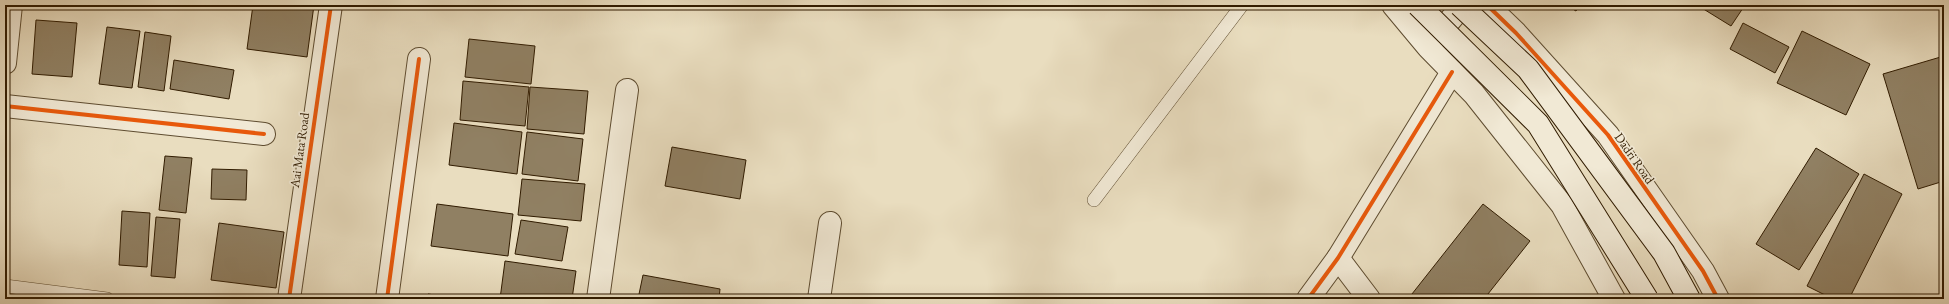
<svg xmlns="http://www.w3.org/2000/svg" width="1949" height="304" font-family="'EB Garamond',serif">
	<style>
		.building { fill: #908063; stroke: #301b00 }
		.lines { fill: none; stroke-linecap: round; stroke-linejoin: round }
		.service-casing { stroke: #5e4c30; stroke-width: 14 }
		.minor-casing { stroke: #5e4c30; stroke-width: 24 }
		.tertiary-casing { stroke: #5e4c30; stroke-width: 24 }
		.service { stroke: #f1e9d5; stroke-width: 13 }
		.minor { stroke: #f1e9d5; stroke-width: 22 }
		.tertiary { stroke: #f1e9d5; stroke-width: 22 }
		.secondary-bridge-casing { stroke: #301b00; stroke-width: 24; stroke-linecap: butt }
		.secondary-bridge { stroke: #f1e9d5; stroke-width: 22 }
		.cycleway-casing { stroke: #f1e9d5; stroke-width: 6 }
		.cycleway { stroke: #e8590c; stroke-width: 4 }
		.labels { text-anchor: middle; stroke-width: 3.5; stroke-linejoin: round; paint-order: stroke }
		.street-label { font-size: 13px; fill: #301b00; stroke: #f1e9d5 }
	</style>
	<rect width="100%" height="100%" fill="#e9ddbf"/>
	<filter id="stains"><feTurbulence type="fractalNoise" baseFrequency=".005" numOctaves="4"/><feColorMatrix values="0 0 0 0 .2 0 0 0 0 .09 0 0 0 0 .02 0 0 0 .5 -.17"/></filter>
	<radialGradient id="worn" r=".72"><stop offset=".6" stop-color="#630" stop-opacity="0"/><stop offset="1" stop-color="#630" stop-opacity=".3"/></radialGradient>
	<g class="building">
		<path d="M253,5H314L307,57L247,49Z"/>
		<path d="M1566,5H1580L1576,11Z"/>
		<path d="M1697,5H1745L1731,26Z"/>
		<path d="M36,20L77,23L72,77L32,74Z"/>
		<path d="M1743,23L1789,47L1775,73L1730,49Z"/>
		<path d="M107,27L140,31L132,88L99,84Z"/>
		<path d="M1802,31L1870,64L1846,115L1777,83Z"/>
		<path d="M145,32L171,36L164,91L138,87Z"/>
		<path d="M469,39L535,46L531,84L465,77Z"/>
		<path d="M1944,56V181L1918,189L1883,74Z"/>
		<path d="M174,60L234,70L229,99L170,89Z"/>
		<path d="M463,81L529,87L525,126L460,120Z"/>
		<path d="M530,87L588,91L584,134L527,129Z"/>
		<path d="M454,123L522,132L517,174L449,165Z"/>
		<path d="M527,132L583,139L578,181L522,174Z"/>
		<path d="M672,147L746,160L740,199L665,186Z"/>
		<path d="M1816,148L1859,174L1799,270L1756,244Z"/>
		<path d="M165,156L192,158L186,213L159,210Z"/>
		<path d="M212,169L247,170L246,200L211,199Z"/>
		<path d="M1864,174L1902,194L1849,299H1833L1807,286Z"/>
		<path d="M522,179L585,184L581,221L518,215Z"/>
		<path d="M437,204L513,214L508,256L431,246Z"/>
		<path d="M1483,204L1530,241L1484,299H1408Z"/>
		<path d="M122,211L150,213L147,267L119,265Z"/>
		<path d="M156,217L180,219L175,278L151,276Z"/>
		<path d="M521,220L568,227L562,261L515,254Z"/>
		<path d="M219,223L284,232L276,288L211,280Z"/>
		<path d="M505,261L576,271L572,299H500Z"/>
		<path d="M643,275L720,289L719,299H638Z"/>
		<path d="M428,294L463,299H427Z"/>
	</g>
	<g class="lines">
		<defs>
			<g id="service">
				<path d="M1094,200L1242,5"/>
				<path d="M5,286L107,299"/>
			</g>
			<g id="minor">
				<path d="M1430,44L1463,5"/>
				<path d="M5,63L11,5"/>
				<path d="M5,106L264,134"/>
				<path d="M1338,258L1369,299"/>
				<path d="M289,299L331,5"/>
				<path d="M387,299L419,59"/>
				<path d="M598,299L627,90"/>
				<path d="M819,299L830,223"/>
				<path d="M1308,299L1338,258L1452,72"/>
			</g>
			<g id="tertiary">
				<path d="M1393,5L1428,47L1474,94L1562,205L1614,299"/>
				<path d="M1487,5L1516,33L1608,135L1703,271L1718,299"/>
			</g>
		</defs>
		<use href="#service" class="service-casing"/>
		<use href="#minor" class="minor-casing"/>
		<use href="#tertiary" class="tertiary-casing"/>
		<use href="#service" class="service"/>
		<use href="#minor" class="minor"/>
		<use href="#tertiary" class="tertiary"/>
		<defs>
			<g id="secondary-bridge">
				<path d="M1418,5L1538,124L1647,299"/>
				<path d="M1460,5L1528,69L1664,253L1689,299"/>
			</g>
		</defs>
		<use href="#secondary-bridge" class="secondary-bridge-casing"/>
		<use href="#secondary-bridge" class="secondary-bridge"/>
		<defs>
			<g id="cycleway">
				<path d="M1487,5L1516,33L1608,135L1703,271L1718,299"/>
				<path d="M5,106L264,134"/>
				<path d="M289,299L331,5"/>
				<path d="M387,299L419,59"/>
				<path d="M1308,299L1338,258L1452,72"/>
			</g>
		</defs>
		<use href="#cycleway" class="cycleway-casing"/>
		<use href="#cycleway" class="cycleway"/>
	</g>
	<g class="labels">
		<g class="street-label">
			<text transform="translate(299 150) rotate(-82)" y="5">Aai Mata Road</text>
			<text transform="translate(1635 158) rotate(55)" y="5">Dadri Road</text>
		</g>
	</g>
	<rect width="1949" height="304" fill="none" stroke="#e9ddbf" stroke-width="20"/>
	<rect x="6" y="6" width="1937" height="292" fill="none" stroke="#301b00" stroke-width="2"/>
	<rect x="10" y="10" width="1929" height="284" fill="none" stroke="#301b00"/>
	<rect width="100%" height="100%" filter="url(#stains)"/>
	<rect width="100%" height="100%" fill="url(#worn)"/>
</svg>
